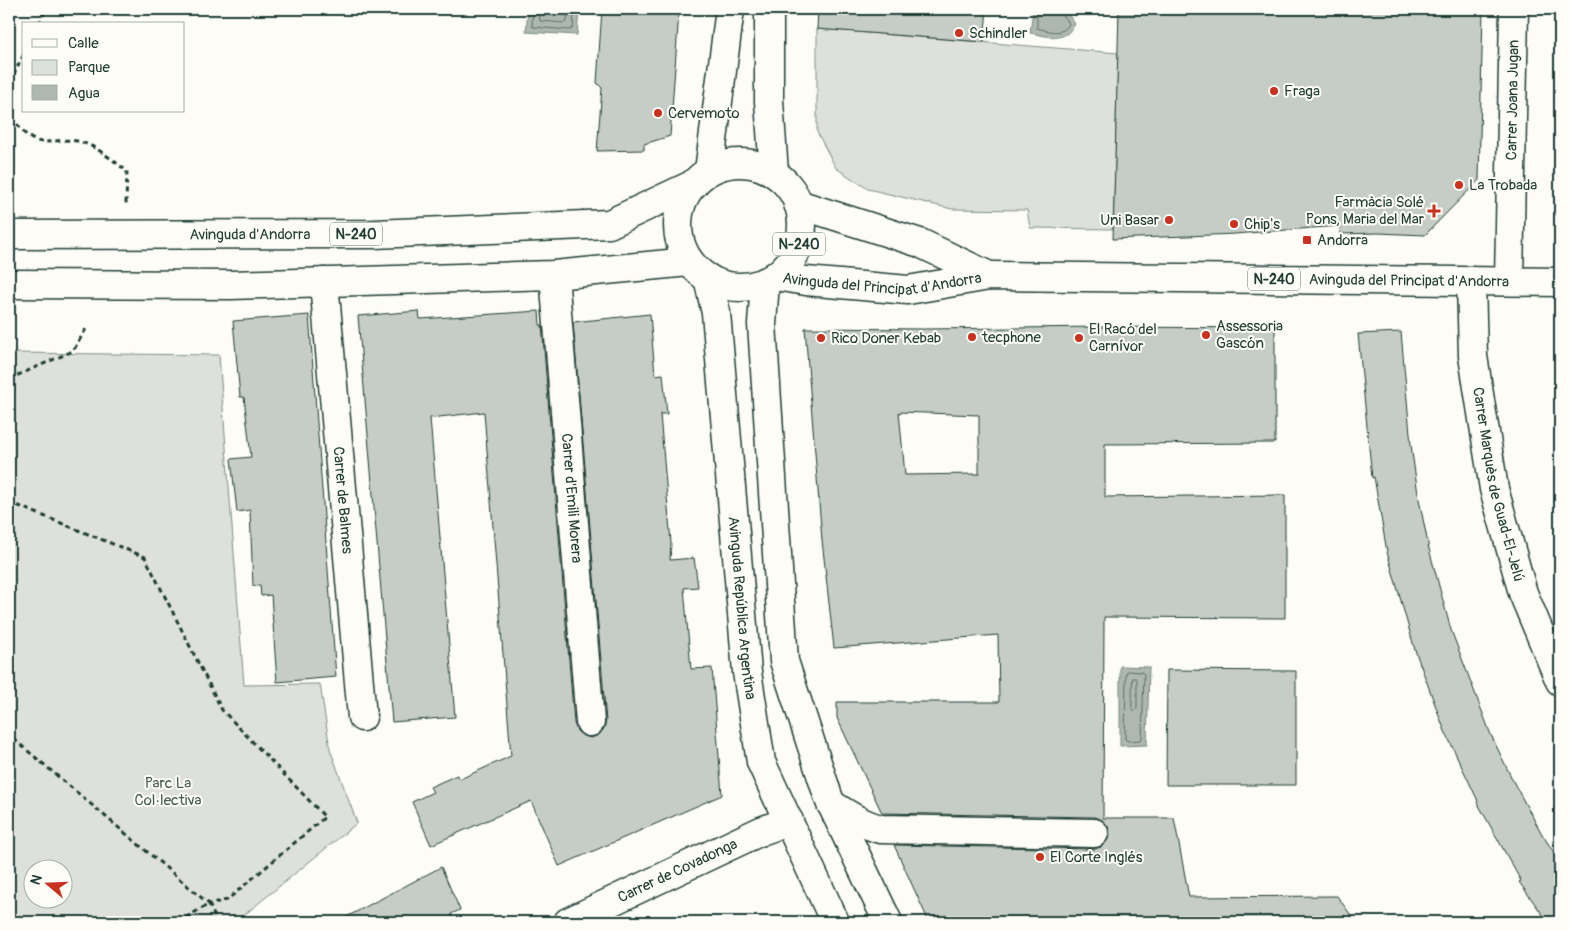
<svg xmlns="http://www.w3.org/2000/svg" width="1569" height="931" font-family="Pangolin,sans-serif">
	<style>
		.green { fill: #dde0db; stroke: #7e8e88; fill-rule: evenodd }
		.water { fill: #aeb8b1; stroke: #75877f }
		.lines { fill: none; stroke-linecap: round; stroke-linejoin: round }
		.shore { stroke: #586e66; stroke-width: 1 }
		.building { fill: #c6cdc7; stroke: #1f3d34; fill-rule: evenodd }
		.minor-casing { stroke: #1f3d34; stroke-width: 31 }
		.major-casing { stroke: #1f3d34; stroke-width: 31 }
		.path { stroke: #1f3d34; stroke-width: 3; stroke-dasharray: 5 4; stroke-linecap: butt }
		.minor { stroke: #fdfcf7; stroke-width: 28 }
		.major { stroke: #fdfcf7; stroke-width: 28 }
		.poi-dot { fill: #c8321e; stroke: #fdfcf7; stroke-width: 2 }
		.labels { text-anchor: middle; stroke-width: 4; stroke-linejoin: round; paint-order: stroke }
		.shield { fill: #fdfcf7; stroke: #62766e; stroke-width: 1 }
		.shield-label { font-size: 14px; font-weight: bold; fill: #1f3d34 }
		.poi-label { font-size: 15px; fill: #1f3d34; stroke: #fdfcf7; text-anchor: start }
		.street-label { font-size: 15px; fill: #1f3d34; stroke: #fdfcf7 }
		.park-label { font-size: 15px; fill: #455e55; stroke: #fdfcf7 }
	</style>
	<rect width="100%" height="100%" fill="#fdfcf7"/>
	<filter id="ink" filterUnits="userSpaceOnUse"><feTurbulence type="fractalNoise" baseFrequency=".02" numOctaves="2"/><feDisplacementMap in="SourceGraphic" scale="10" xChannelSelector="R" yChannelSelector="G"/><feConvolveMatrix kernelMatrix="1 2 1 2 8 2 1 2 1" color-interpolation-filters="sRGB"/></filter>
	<g filter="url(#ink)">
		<g class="green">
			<path d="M817,29L1118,53L1113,229L1030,228L1027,210L952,209L868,189L836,168L817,132Z"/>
			<path d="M9,353L219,355L244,685L320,684L330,749L357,823L238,920L239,922H9ZM32,868H62V898H32Z"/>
			<path d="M1560,484V628L1557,620Z"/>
		</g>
		<g class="water">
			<path d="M528,9L579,10L577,35L526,32Z"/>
			<path d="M1033,9C1053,9 1064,5 1075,24C1063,44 1050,36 1030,33Z"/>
			<path d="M1120,666L1149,667L1147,745L1120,746Z"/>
		</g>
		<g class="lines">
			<g class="shore">
				<path d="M533,9L532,25L533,27L570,30L573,28L574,9"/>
				<path d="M539,9L540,21L564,23L567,21L568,9"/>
				<path d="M1037,9V28C1048,31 1063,36 1069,24L1066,18L1059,14L1058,9"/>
				<path d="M1128,671L1142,672L1144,674L1142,738L1140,740L1128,741L1125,739L1126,674Z"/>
				<path d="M1133,678H1136L1137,680V709L1134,711L1132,708Z"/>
			</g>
		</g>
		<g class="building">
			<path d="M602,9H672V11L679,12L670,136L644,144V150L597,151L602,88L597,83Z"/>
			<path d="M818,9H987L984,42L817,29Z"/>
			<path d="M1119,9H1483L1479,180L1425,235L1378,233L1340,234L1339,226L1235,234L1113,239Z"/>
			<path d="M419,311L420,319L539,311L540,325H542L574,723L577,731L583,736L591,738L599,735L604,728L606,721L573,322L650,314L655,375L663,374L667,414H660L671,543L670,560L694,558L698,587L684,588L691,669L712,668L722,795L559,866L531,801L431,845L412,802L433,792L430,787L457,775L460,779L511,756L484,412L430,418L455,717L392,722L358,316Z"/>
			<path d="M309,315L336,677L277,682L271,595L261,596L260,585L253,586L250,510L237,512L231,459L251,457L244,397H240L233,321Z"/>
			<path d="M1104,327L1275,328V443L1105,444V497L1285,495V618L1104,617L1103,818H1174L1189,897L1337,896L1356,922H929L894,845L1094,849L1101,847L1107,841L1110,834L1108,826L1102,820L1094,817L882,813L837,718V702H999L998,635L834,648L822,540L805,328L924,329ZM899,412L979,415V474L905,475Z"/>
			<path d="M1401,332L1411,445L1418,494L1429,549L1451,630L1491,735L1516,787L1542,834L1560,862V922H1548L1519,882L1521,881L1477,802L1478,801L1444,729L1415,650L1387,552L1374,477L1372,478L1358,334Z"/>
			<path d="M1167,670L1296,671V785H1166Z"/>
			<path d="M441,867L460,910L451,914L455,922H337Z"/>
		</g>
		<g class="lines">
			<defs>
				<g id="minor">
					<path d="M769,9V101L774,173"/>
					<path d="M709,171L730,9"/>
					<path id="s1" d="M554,275L590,722"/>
					<path id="s2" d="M708,278L716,313L747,672L761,762L835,922"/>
					<path id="s3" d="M1471,281L1473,356L1494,489L1523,593L1560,681"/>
					<path id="s4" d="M1509,281L1514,9"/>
					<path id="s5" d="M324,282L362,717"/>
					<path d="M765,282L762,324L784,661L829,799L888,922"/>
					<path d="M831,804C847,814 863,825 881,829L1094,833"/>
					<path id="s6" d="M568,922L761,831L789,821"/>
				</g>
				<g id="major">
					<circle cx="740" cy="225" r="62"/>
					<path d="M798,204L920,243L989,276"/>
					<path id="s7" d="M9,235L374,234L609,224L694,184"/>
					<path id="s8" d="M775,276L806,281L908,290L989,276L1560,282"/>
					<path d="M9,284L231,285L554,275L689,262"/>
				</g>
			</defs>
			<use href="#minor" class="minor-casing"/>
			<use href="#major" class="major-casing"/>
			<g class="path">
				<path d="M39,24L46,9"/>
				<path d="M9,83L24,54"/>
				<path d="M9,108C15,123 27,144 47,142C57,141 66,139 77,141C96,145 112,160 127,171L126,204"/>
				<path d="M9,379L73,351L86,329"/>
				<path d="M9,502L145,557L222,710L325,817L227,900L209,904L9,735"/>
				<path d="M178,922L209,904L217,922"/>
			</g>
			<use href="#minor" class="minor"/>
			<use href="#major" class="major"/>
		</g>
	</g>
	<g class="poi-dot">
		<circle cx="959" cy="33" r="5"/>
		<circle cx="1274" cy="91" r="5"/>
		<circle cx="658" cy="113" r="5"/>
		<circle cx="1459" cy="185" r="5"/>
		<path d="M1431.5 203.5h5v5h5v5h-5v5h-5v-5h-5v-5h5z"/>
		<circle cx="1169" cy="220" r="5"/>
		<circle cx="1234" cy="224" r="5"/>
		<rect x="1302" y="235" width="10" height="10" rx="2.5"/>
		<circle cx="1206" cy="335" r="5"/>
		<circle cx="972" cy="337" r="5"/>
		<circle cx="821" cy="338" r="5"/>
		<circle cx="1079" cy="338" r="5"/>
		<circle cx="1040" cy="857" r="5"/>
	</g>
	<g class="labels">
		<g class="shield">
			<rect x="330" y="222.5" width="52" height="23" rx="4"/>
			<rect x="773" y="232.5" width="52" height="23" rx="4"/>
			<rect x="1248" y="267.5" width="52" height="23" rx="4"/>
		</g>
		<g class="shield-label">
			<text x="356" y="239">N-240</text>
			<text x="799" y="249">N-240</text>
			<text x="1274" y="284">N-240</text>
		</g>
		<g class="poi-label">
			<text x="969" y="38">Schindler</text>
			<text x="1284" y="96">Fraga</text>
			<text x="668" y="118">Cervemoto</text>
			<text x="1469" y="190">La Trobada</text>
			<text x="1424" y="207" text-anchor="end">Farmàcia Solé<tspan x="1424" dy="17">Pons, Maria del Mar</tspan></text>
			<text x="1159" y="225" text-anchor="end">Uni Basar</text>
			<text x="1244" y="229">Chip's</text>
			<text x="1317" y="245">Andorra</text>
			<text x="1216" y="331">Assessoria<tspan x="1216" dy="17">Gascón</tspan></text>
			<text x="1089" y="334">El Racó del<tspan x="1089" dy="17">Carnívor</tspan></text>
			<text x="982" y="342">tecphone</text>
			<text x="831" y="343">Rico Doner Kebab</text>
			<text x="1050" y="862">El Corte Inglés</text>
		</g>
		<g class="street-label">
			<text dy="5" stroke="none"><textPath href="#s4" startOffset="181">Carrer Joana Jugan</textPath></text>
			<text dy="5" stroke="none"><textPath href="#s7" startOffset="241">Avinguda d'Andorra</textPath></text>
			<text dy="5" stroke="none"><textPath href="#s8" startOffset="108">Avinguda del Principat d'Andorra</textPath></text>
			<text dy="5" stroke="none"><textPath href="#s8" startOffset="636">Avinguda del Principat d'Andorra</textPath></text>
			<text dy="5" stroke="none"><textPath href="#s3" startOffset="206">Carrer Marquès de Guad-El-Jelú</textPath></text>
			<text dy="5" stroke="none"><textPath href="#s1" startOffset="224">Carrer d'Emili Morera</textPath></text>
			<text dy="5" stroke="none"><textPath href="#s5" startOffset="219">Carrer de Balmes</textPath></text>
			<text dy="5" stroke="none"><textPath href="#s2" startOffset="332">Avinguda República Argentina</textPath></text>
			<text dy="5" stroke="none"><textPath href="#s6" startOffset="121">Carrer de Covadonga</textPath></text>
		</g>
		<g class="park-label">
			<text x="168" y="788">Parc La<tspan x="168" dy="17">Col·lectiva</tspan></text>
		</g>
	</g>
	<rect width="1569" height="931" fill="none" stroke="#fdfcf7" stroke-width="30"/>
	<rect x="15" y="15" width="1539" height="901" fill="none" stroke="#1f3d34" stroke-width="2" filter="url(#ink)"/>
	<rect x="22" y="22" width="162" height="90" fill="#fdfcf7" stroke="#a4b0a9"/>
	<rect x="32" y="39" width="25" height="8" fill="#fdfcf7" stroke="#a4b0a9"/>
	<text x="68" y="48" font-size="15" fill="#1f3d34">Calle</text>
	<rect x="32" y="60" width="25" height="15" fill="#dde0db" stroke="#a4b0a9"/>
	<text x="68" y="72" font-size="15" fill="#1f3d34">Parque</text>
	<rect x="32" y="85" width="25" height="15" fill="#aeb8b1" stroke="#a4b0a9"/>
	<text x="68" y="98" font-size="15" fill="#1f3d34">Agua</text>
	<g transform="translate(48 884) rotate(289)"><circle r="24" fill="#fdfcf7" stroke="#a4b0a9"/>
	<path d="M0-4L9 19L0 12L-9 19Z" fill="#c8321e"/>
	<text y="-8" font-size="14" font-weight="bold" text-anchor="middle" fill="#1f3d34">N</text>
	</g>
</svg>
